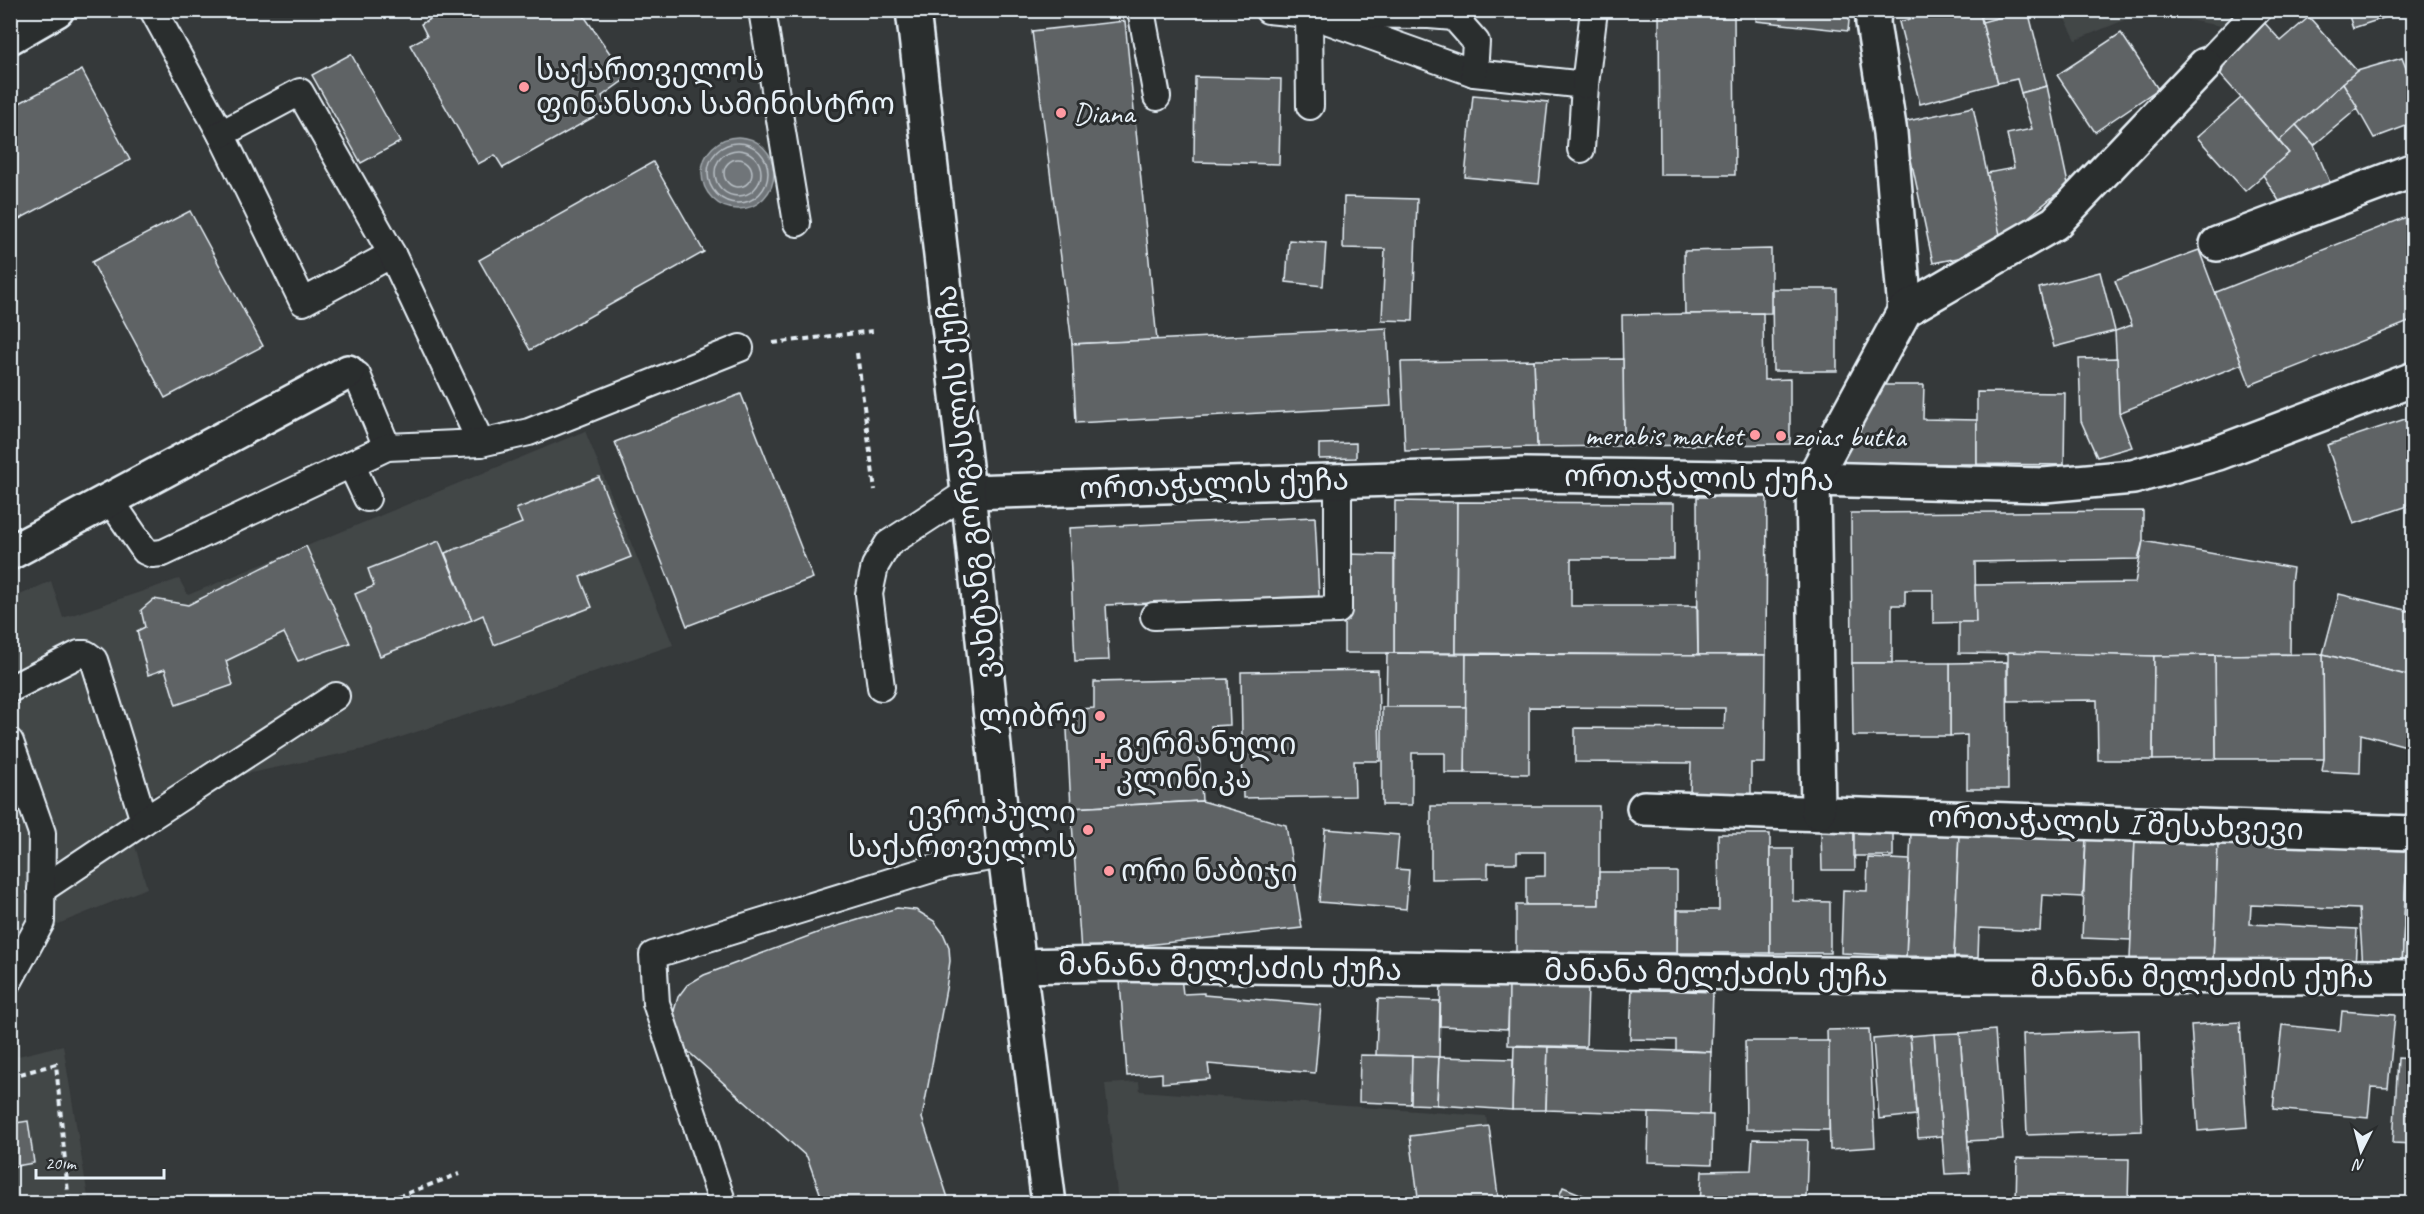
<svg xmlns="http://www.w3.org/2000/svg" width="2424" height="1214" font-family="Caveat,'Noto Sans Georgian',sans-serif">
	<style>
		.built { fill: #424647 }
		.water { fill: #707579; stroke: #a0a7ac; stroke-width: 1.5 }
		.lines { fill: none; stroke-linecap: round; stroke-linejoin: round }
		.shore { stroke: #b8bfc5; stroke-width: 1.5 }
		.building { fill: #5f6365; stroke: #e8f1f8; stroke-width: 1.5 }
		.service-casing { stroke: #e8f1f8; stroke-width: 30 }
		.minor-casing { stroke: #e8f1f8; stroke-width: 38 }
		.secondary-casing { stroke: #e8f1f8; stroke-width: 38 }
		.path { stroke: #e8f1f8; stroke-width: 4; stroke-dasharray: 6 4.5; stroke-linecap: butt }
		.service { stroke: #2a2d2e; stroke-width: 26 }
		.minor { stroke: #2a2d2e; stroke-width: 33 }
		.secondary { stroke: #2a2d2e; stroke-width: 33 }
		.poi-dot { fill: #ff9aa2; stroke: #2a2d2e; stroke-width: 2 }
		.labels { text-anchor: middle; stroke-width: 6; stroke-linejoin: round; paint-order: stroke }
		.poi-label { font-size: 30px; fill: #e8f1f8; stroke: #2a2d2e; text-anchor: start }
		.street-label { font-size: 30px; fill: #e8f1f8; stroke: #2a2d2e }
	</style>
	<rect width="100%" height="100%" fill="#35393a"/>
	<filter id="ink" filterUnits="userSpaceOnUse"><feTurbulence type="fractalNoise" baseFrequency=".0167" numOctaves="2"/><feDisplacementMap in="SourceGraphic" scale="12" xChannelSelector="R" yChannelSelector="G"/><feConvolveMatrix kernelMatrix="1 2 1 2 8 2 1 2 1" color-interpolation-filters="sRGB"/></filter>
	<g filter="url(#ink)">
		<g class="built">
			<path d="M2061,11H2245L2221,26L2144,12L2076,40Z"/>
			<path d="M585,431L673,645L369,748L122,800L147,888L11,943V599L51,581L63,618L179,579L188,595Z"/>
			<path d="M63,1045L89,1203H11L10,1058Z"/>
			<path d="M1139,1082L1140,1091L1486,1116L1499,1203H1118L1105,1084Z"/>
		</g>
		<circle class="water" cx="738" cy="173" r="36"/>
		<g class="lines">
			<g class="shore">
				<circle cx="738" cy="173" r="30"/>
				<circle cx="738" cy="173" r="23"/>
				<circle cx="738" cy="173" r="14"/>
			</g>
		</g>
		<g class="building">
			<path d="M445,10H580L627,78L602,96L608,109L503,168L495,155L478,164L410,45L427,36L421,24Z"/>
			<path d="M1659,10H1734L1735,175H1660Z"/>
			<path d="M1757,10H1850L1848,31L1756,21Z"/>
			<path d="M1942,10H1979L1998,83L1920,104L1899,22Z"/>
			<path d="M1999,10H2028L2047,86L2021,93L2017,79L1998,83L1982,22L2001,17Z"/>
			<path d="M2347,10H2389L2390,16L2353,28Z"/>
			<path d="M2309,17L2357,71L2279,141L2211,64L2262,20L2281,41Z"/>
			<path d="M1125,21L1157,340L1072,344L1032,31Z"/>
			<path d="M2121,33L2158,89L2095,132L2057,75Z"/>
			<path d="M351,54L400,142L361,163L312,75Z"/>
			<path d="M2402,58L2414,88V123L2374,138L2343,83L2357,71Z"/>
			<path d="M2414,69V88L2407,72Z"/>
			<path d="M82,70L130,160L10,224V108Z"/>
			<path d="M1195,77L1281,79L1279,164L1194,162Z"/>
			<path d="M2343,83L2358,108L2314,145L2296,125Z"/>
			<path d="M2047,86L2068,184L2000,241L1987,173L2014,168L2007,134L2032,129L2021,93Z"/>
			<path d="M1473,95L1548,102L1539,184L1465,177Z"/>
			<path d="M2241,98L2289,153L2245,191L2197,137Z"/>
			<path d="M1973,107L2003,249L1933,263L1903,122Z"/>
			<path d="M2296,125L2314,145L2331,185L2279,201L2263,175L2289,153L2279,141Z"/>
			<path d="M653,162L704,252L530,350L479,260Z"/>
			<path d="M1344,197L1417,199L1413,321L1382,320L1385,249L1343,248Z"/>
			<path d="M190,211L263,346L165,398L92,262Z"/>
			<path d="M2414,214V320L2250,385L2214,293Z"/>
			<path d="M1289,240L1326,243L1323,286L1286,282Z"/>
			<path d="M1771,249V313L1685,314L1684,251Z"/>
			<path d="M2199,250L2242,364L2119,413L2115,331L2132,325L2115,281Z"/>
			<path d="M2100,272L2115,331L2054,347L2039,288Z"/>
			<path d="M1772,289H1837V371H1773Z"/>
			<path d="M1763,313L1764,380L1790,379V444L1624,446L1622,315Z"/>
			<path d="M1387,328L1391,406L1076,423L1072,344Z"/>
			<path d="M2117,358L2119,413L2132,447L2097,457L2081,421L2079,359Z"/>
			<path d="M1623,359L1624,446L1537,447L1534,360Z"/>
			<path d="M1534,360L1537,447L1405,451L1401,362Z"/>
			<path d="M1864,385H1924L1923,419L1977,420V464H1826Z"/>
			<path d="M1977,392L2065,393L2064,465L1977,464Z"/>
			<path d="M741,394L813,578L687,626L615,442Z"/>
			<path d="M2414,416V504L2354,524L2327,445Z"/>
			<path d="M1356,443V458L1319,459V444Z"/>
			<path d="M599,477L631,557L580,577L592,607L494,645L483,615L472,620L445,553L522,523L516,509Z"/>
			<path d="M1697,497H1767L1766,655H1698Z"/>
			<path d="M1395,501L1457,502L1456,653H1394Z"/>
			<path d="M1457,502L1674,503V559H1571V606H1697L1698,655L1456,653Z"/>
			<path d="M2143,511V541L2138,559L1975,562L1976,622L1933,623V590H1905V605H1892V663H1852L1851,513Z"/>
			<path d="M1315,517L1319,596L1106,605L1109,660L1075,661L1069,528Z"/>
			<path d="M439,541L472,620L380,656L355,594L374,586L368,569Z"/>
			<path d="M2143,541L2293,568L2291,583L2290,654L2154,656L1959,653V622H1976L1975,585L2135,583Z"/>
			<path d="M306,546L350,643L298,661L284,633L226,661L233,685L176,705L165,669L148,675L137,631L145,627L141,610L154,599L188,605Z"/>
			<path d="M1344,554L1394,555V653H1344Z"/>
			<path d="M2339,594L2414,612V677L2323,654Z"/>
			<path d="M2008,652L2154,656L2153,760H2098L2097,700L2008,701Z"/>
			<path d="M1387,653L1466,654V707H1386Z"/>
			<path d="M1466,654L1766,655L1765,763H1751V794H1690L1691,763L1575,762V728L1724,729L1725,708L1529,707V774L1465,773Z"/>
			<path d="M2323,654L2414,677V748L2361,734L2360,773L2322,771L2324,759Z"/>
			<path d="M2323,654L2324,759H2216L2215,655Z"/>
			<path d="M2215,655L2216,759L2153,760L2154,656Z"/>
			<path d="M2007,662L2008,789H1967V735L1950,736V663Z"/>
			<path d="M1852,663H1950V736H1853Z"/>
			<path d="M1378,670L1380,761H1354L1355,796L1243,798L1241,672Z"/>
			<path d="M1228,679L1230,725L1211,726L1212,748L1199,749L1202,801L1071,808L1066,710L1094,708V682Z"/>
			<path d="M1382,707H1466L1465,773H1445V753H1412V805H1382Z"/>
			<path d="M1202,801L1286,825L1302,928L1081,952L1071,808Z"/>
			<path d="M1431,806H1599V905H1526V877L1545,876V852H1517V863H1488V878L1431,879Z"/>
			<path d="M1325,829L1399,835L1396,869L1409,870L1406,909L1319,902Z"/>
			<path d="M1821,831H1854L1855,870H1822Z"/>
			<path d="M1854,831L1893,832V856H1854Z"/>
			<path d="M1911,831L1959,833L1954,957L1906,956Z"/>
			<path d="M1959,833L2086,838L2083,897L2042,895L2040,931L1979,928L1978,958L1954,957Z"/>
			<path d="M1718,834H1770V953H1677L1678,910H1719Z"/>
			<path d="M2086,838L2135,840L2131,940L2082,938Z"/>
			<path d="M2135,840L2218,843L2213,962L2130,959Z"/>
			<path d="M2218,843L2407,851L2402,968L2363,967L2359,909L2251,905L2250,924L2357,929L2355,968L2213,962Z"/>
			<path d="M1770,849H1793V901L1830,902V953H1770Z"/>
			<path d="M2414,850V968H2402L2407,851Z"/>
			<path d="M1868,858L1910,860L1906,956L1841,953L1843,890L1867,891Z"/>
			<path d="M1599,872H1677V953H1516V905H1599Z"/>
			<path d="M897,908L916,910L934,921L943,933L949,947L950,961L946,989L922,1118L950,1204H824L807,1157L683,1047L675,1031L673,1014L678,997L687,985L704,975L825,930Z"/>
			<path d="M1441,974L1510,976L1508,1029L1440,1026Z"/>
			<path d="M1181,977L1183,994L1204,993V995L1321,1005L1315,1073L1208,1064L1210,1079L1162,1083V1073L1127,1076L1120,981Z"/>
			<path d="M1509,985L1588,987L1586,1047L1508,1045Z"/>
			<path d="M1632,989L1713,992L1711,1052L1676,1050V1040L1630,1039Z"/>
			<path d="M1378,999L1440,1001L1439,1057L1376,1055Z"/>
			<path d="M2342,1011L2395,1015L2388,1088L2371,1087L2368,1118L2273,1109L2282,1025L2340,1031Z"/>
			<path d="M2240,1022L2247,1127L2198,1131L2191,1025Z"/>
			<path d="M1869,1029L1875,1147L1830,1150L1827,1030Z"/>
			<path d="M1995,1030L2003,1139L1968,1141L1960,1033Z"/>
			<path d="M2139,1030L2142,1131L2027,1135L2023,1034Z"/>
			<path d="M1960,1033L1970,1173L1945,1174L1934,1034Z"/>
			<path d="M1934,1034L1942,1136L1918,1138L1910,1036Z"/>
			<path d="M1910,1036L1916,1115L1879,1119L1873,1039Z"/>
			<path d="M1745,1041H1829V1130L1746,1129Z"/>
			<path d="M1514,1046L1548,1047L1546,1110H1512Z"/>
			<path d="M1548,1047L1711,1052L1709,1115L1546,1110Z"/>
			<path d="M1360,1055L1412,1056L1411,1104L1359,1102Z"/>
			<path d="M1412,1056L1439,1057L1437,1105L1411,1104Z"/>
			<path d="M1439,1057L1513,1059L1512,1110L1437,1105Z"/>
			<path d="M2398,1058L2414,1059V1144L2393,1143Z"/>
			<path d="M1649,1113L1713,1115L1712,1164L1648,1162Z"/>
			<path d="M28,1121L34,1163L10,1167V1124Z"/>
			<path d="M1489,1126L1499,1204H1419L1410,1136Z"/>
			<path d="M1753,1139L1808,1140L1806,1198L1764,1196V1204H1700L1702,1171L1751,1170Z"/>
			<path d="M2017,1158L2129,1159L2128,1204H2016Z"/>
			<path d="M1563,1187L1605,1204H1556Z"/>
		</g>
		<g class="lines">
			<defs>
				<g id="service">
					<path d="M153,10L221,134L303,302L392,254"/>
					<path d="M762,10L797,223"/>
					<path d="M1141,10L1157,97"/>
					<path d="M1268,10L1309,14L1474,73L1585,85L1581,149"/>
					<path d="M2205,65L2258,10"/>
					<path d="M1585,85L1594,10"/>
					<path d="M1310,106L1309,14L1429,15L1454,17L1476,42L1474,73"/>
					<path d="M221,134L300,92L392,254L481,443"/>
					<path d="M348,372L357,375L387,447"/>
					<path d="M351,464L367,498"/>
					<path d="M110,500L145,551L152,554L163,553L387,447L481,443L529,432L740,348"/>
					<path d="M1154,616L1338,610V481"/>
					<path d="M881,687L869,594L875,566L888,544L968,492"/>
					<path d="M10,689L79,654H86L94,660L144,821L41,890"/>
					<path d="M10,742L42,833L41,922L10,979"/>
					<path d="M144,821L336,696"/>
					<path d="M723,1204L656,1003L653,955L948,864L1005,855"/>
				</g>
				<g id="minor">
					<path d="M1874,10L1873,23L1890,133L1905,310"/>
					<path d="M10,37L57,10"/>
					<path d="M2217,244L2414,170"/>
					<path d="M968,492L1524,475L1813,479L2044,485L2133,477L2218,453L2414,379"/>
					<path d="M10,553L348,372"/>
					<path d="M1644,808L2414,833"/>
					<path d="M1818,812L1813,479L1905,310L2055,223L2205,65"/>
					<path d="M1019,966L1110,964L1960,976L2414,977"/>
				</g>
				<path id="secondary" d="M913,10L968,492L1005,855L1049,1204"/>
			</defs>
			<use href="#service" class="service-casing"/>
			<use href="#minor" class="minor-casing"/>
			<use href="#secondary" class="secondary-casing"/>
			<g class="path">
				<path d="M773,343L873,331"/>
				<path d="M857,353L875,490"/>
				<path d="M10,1077L56,1064L69,1204"/>
				<path d="M378,1204L459,1174"/>
			</g>
			<use href="#service" class="service"/>
			<use href="#minor" class="minor"/>
			<use href="#secondary" class="secondary"/>
		</g>
	</g>
	<g class="poi-dot">
		<circle cx="524" cy="87" r="6"/>
		<circle cx="1061" cy="113" r="6"/>
		<circle cx="1755" cy="435" r="6"/>
		<circle cx="1781" cy="436" r="6"/>
		<circle cx="1100" cy="716" r="6"/>
		<path d="M1100 752h6v6h6v6h-6v6h-6v-6h-6v-6h6z"/>
		<circle cx="1088" cy="830" r="6"/>
		<circle cx="1109" cy="871" r="6"/>
	</g>
	<g class="labels">
		<g class="poi-label">
			<text x="536" y="80">საქართველოს<tspan x="536" dy="34">ფინანსთა სამინისტრო</tspan></text>
			<text x="1073" y="123">Diana</text>
			<text x="1743" y="445" text-anchor="end">merabis market</text>
			<text x="1793" y="446">zoias butka</text>
			<text x="1088" y="726" text-anchor="end">ლიბრე</text>
			<text x="1116" y="754">გერმანული<tspan x="1116" dy="34">კლინიკა</tspan></text>
			<text x="1076" y="823" text-anchor="end">ევროპული<tspan x="1076" dy="34">საქართველოს</tspan></text>
			<text x="1121" y="881">ორი ნაბიჯი</text>
		</g>
		<g class="street-label">
			<text transform="translate(1699 478) rotate(1)" y="10">ორთაჭალის ქუჩა</text>
			<text transform="translate(966 482) rotate(-96)" y="10">ვახტანგ გორგასლის ქუჩა</text>
			<text transform="translate(1214 484) rotate(-2)" y="10">ორთაჭალის ქუჩა</text>
			<text transform="translate(2116 823) rotate(2)" y="10">ორთაჭალის I შესახვევი</text>
			<text transform="translate(1230 967) rotate(1)" y="10">მანანა მელქაძის ქუჩა</text>
			<text transform="translate(1716 973) rotate(1)" y="10">მანანა მელქაძის ქუჩა</text>
			<text x="2202" y="987">მანანა მელქაძის ქუჩა</text>
		</g>
	</g>
	<rect width="2424" height="1214" fill="none" stroke="#2a2d2e" stroke-width="36"/>
	<rect x="18" y="18" width="2388" height="1178" fill="none" stroke="#e8f1f8" stroke-width="2" filter="url(#ink)"/>
	<g transform="translate(2361 1151) rotate(186)" stroke="#2a2d2e" stroke-width="4.5" paint-order="stroke">
	<path d="M0-4.5L10 22L0 15L-10 22Z" fill="#e8f1f8"/>
	<text y="-9" font-size="16" font-weight="bold" text-anchor="middle" fill="#e8f1f8">N</text>
	</g>
	<path d="M36 1169v9h128v-9" fill="none" stroke="#e8f1f8" stroke-width="3"/>
	<text x="45" y="1169" font-size="18" fill="#e8f1f8" stroke="#2a2d2e" stroke-width="4.5" paint-order="stroke">20 m</text>
</svg>
